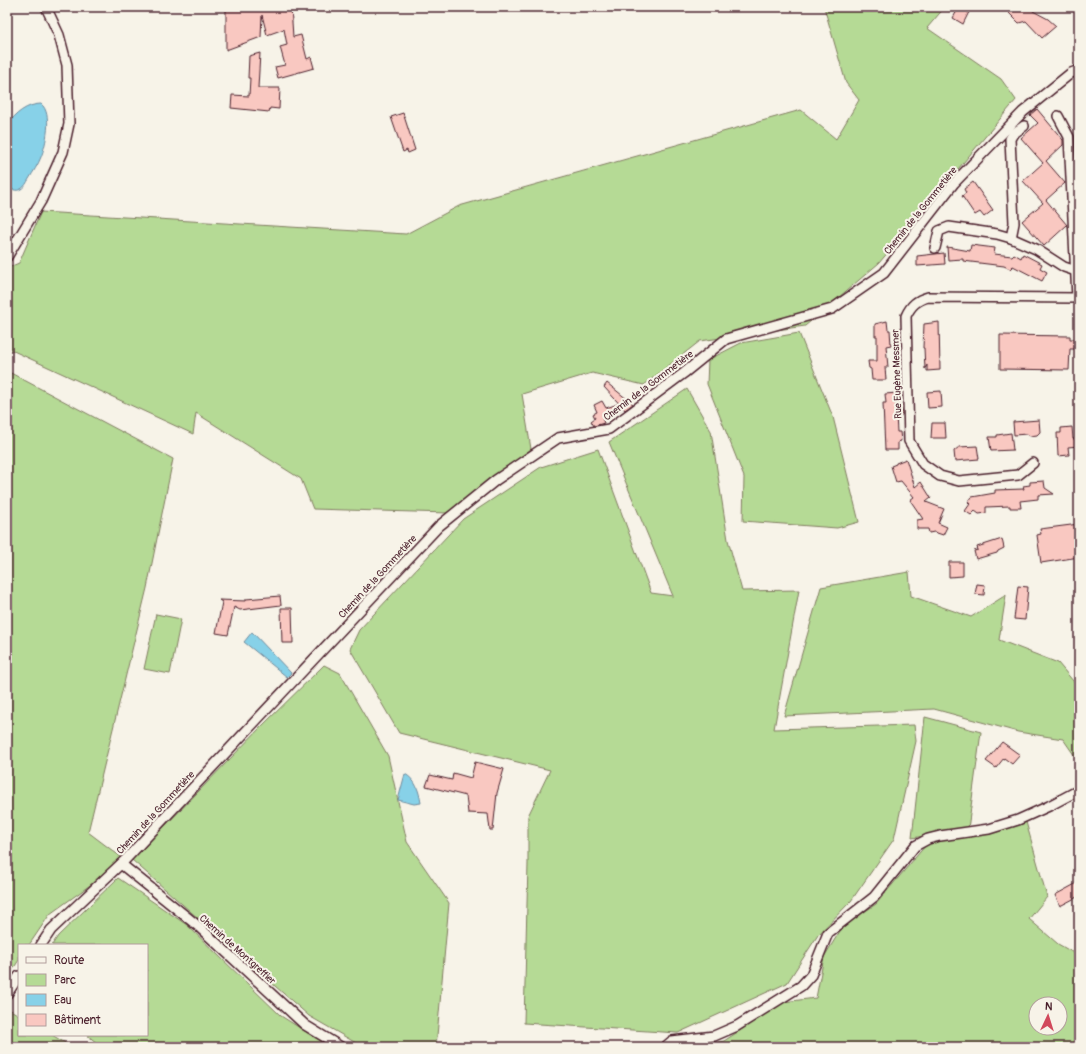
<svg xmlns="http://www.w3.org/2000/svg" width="1086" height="1054" font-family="Pangolin,sans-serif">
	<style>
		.green { fill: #b5da95; stroke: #807c60; fill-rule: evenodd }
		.water { fill: #87d1e8; stroke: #6f8a9c }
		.building { fill: #f9c8c1; stroke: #4a1f2b }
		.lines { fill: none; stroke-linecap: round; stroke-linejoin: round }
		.minor-casing { stroke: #4a1f2b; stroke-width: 12 }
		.minor { stroke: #f7f3e8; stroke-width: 9 }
		.labels { text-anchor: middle; stroke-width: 4; stroke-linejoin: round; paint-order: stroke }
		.street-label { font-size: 10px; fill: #4a1f2b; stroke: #f7f3e8 }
	</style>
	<rect width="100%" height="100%" fill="#f7f3e8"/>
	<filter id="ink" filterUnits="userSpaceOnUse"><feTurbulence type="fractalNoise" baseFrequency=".025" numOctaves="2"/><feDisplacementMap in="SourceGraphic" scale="8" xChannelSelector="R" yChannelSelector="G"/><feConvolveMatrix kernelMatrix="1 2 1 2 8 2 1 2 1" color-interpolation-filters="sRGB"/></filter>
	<g filter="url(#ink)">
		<g class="green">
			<path d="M824,7H945L927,28L1001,79L1016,100L879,263L805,326L700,341L644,385L592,373L522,394L531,449L448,513L313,509L301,479L196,413L193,434L7,348V268L19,263L41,212L406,234L459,206L801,110L836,139L859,100L846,83Z"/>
			<path d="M799,333L833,417L859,522L837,528L743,521L744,477L707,384L708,360L741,343Z"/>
			<path d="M7,371L173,459L147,588L88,832L125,860L50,914L29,945H19V960L7,978Z"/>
			<path d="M687,389L711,431L728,540L742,591L799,590L774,729L914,725L916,741L894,839L851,901L818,935L787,983L678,1033L524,1023L528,864V816L550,770L399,733L350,649L359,630L463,519L541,467L598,449L651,593L673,596L609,442Z"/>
			<path d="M909,572L911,596L971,617L1006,595L999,640L1058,663L1079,688V762L1063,739L1018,732L934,709L784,716L821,587Z"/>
			<path d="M156,614L181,619L170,674L144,669Z"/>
			<path d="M324,665L340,673L388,756L407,842L449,903L436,1047H363L309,1016L132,860L261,727Z"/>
			<path d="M925,717L981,732L968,829L912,838Z"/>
			<path d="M1026,822L1047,897L1029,919L1058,944L1079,956V1047H696L724,1041L783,1002L816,998L824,957L843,926L876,904L926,845L968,833ZM1036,1004H1060V1028H1036Z"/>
			<path d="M118,878L187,925L281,1016L330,1047H102L87,1035H147V945H52L58,936Z"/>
			<path d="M7,1008L19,1015V1035H52L72,1047H7Z"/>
		</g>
		<g class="water">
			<path d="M41,104C53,113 46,145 41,157C38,165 33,172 29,179C27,182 25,187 21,189C16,192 11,189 7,186V125C15,114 27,104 41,104Z"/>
			<path d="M252,632L291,673L287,677L244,642Z"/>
			<path d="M405,774C416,780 419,791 421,803L414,804L398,800Z"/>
		</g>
		<g class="building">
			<path d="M226,7H291L293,37L301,35L307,59L311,57L314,68L278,78L275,67L285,65L280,47L287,45L284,29L267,35L262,15L261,37L226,50Z"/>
			<path d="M959,7H970L968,12H969L963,24L953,18Z"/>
			<path d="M1003,7H1030L1033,11L1048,19L1056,26L1042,38L1026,21L1019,23Z"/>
			<path d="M260,53L258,88H280L279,109L270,108L269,112L231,108L232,95L249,96L250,78H248L249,56Z"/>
			<path d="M1037,109L1063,140V145L1046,161L1065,183L1046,200L1067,225L1044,246L1022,221L1043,203L1023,181L1043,163L1021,138L1038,123L1030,115Z"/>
			<path d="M403,113L415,150L408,153L407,150L403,152L391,117Z"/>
			<path d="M973,182L993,210L984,217L980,212L975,215L962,196L966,193L964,189Z"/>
			<path d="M971,245L995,248L994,254L1012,256L1014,254L1021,258L1023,254L1042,264L1040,268L1047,272L1042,281L1013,266L1010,269L1004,266L963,261V259L948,260L947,247L970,251Z"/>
			<path d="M944,253L945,264L917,266V256Z"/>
			<path d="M887,321L888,330H890L891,345L886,346L888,367H885L886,380H872L871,369L869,368L868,361H877V336H875V324Z"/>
			<path d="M939,322L940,370L927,371V365L925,369L924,348H923L924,324Z"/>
			<path d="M1000,335L1070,336V339H1079V349H1070L1069,370L1000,369Z"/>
			<path d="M607,383L633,404L625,410L604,387Z"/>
			<path d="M941,391L942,407L928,408L927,392Z"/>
			<path d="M897,393L896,409L902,411V415H896L897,432H900L901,441L898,442V450H885L883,403H886L885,394Z"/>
			<path d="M602,401L606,408L618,404L621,409L602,418L604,423L594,426L591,421L595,418L593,414L597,412L594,405Z"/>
			<path d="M1039,420L1040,432L1037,435L1030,436L1027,434L1014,435L1013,422Z"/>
			<path d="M932,423H945L946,438H931Z"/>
			<path d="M1072,427L1073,439L1079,438V446L1068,447L1069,455L1058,456L1057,433H1061V428Z"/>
			<path d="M1011,433L1013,450L991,451L989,437H997V435Z"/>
			<path d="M977,446L979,459L955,461L954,451L959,447Z"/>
			<path d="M906,459L915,487L921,482L931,498L926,502L944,509L938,523L947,527L943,535L934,532L929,533L928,529H917V520L923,519L910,500L914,497L901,481L896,482L891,466L896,464V463Z"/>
			<path d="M1044,481L1045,488L1054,494L1038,495V499L1020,501L1021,508H1010V506L986,507V513L979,514L975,511L971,515L965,511L970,504L968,502L972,497L995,493V490L1024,489L1023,486L1030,485V482Z"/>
			<path d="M1079,524V557L1041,563L1037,535L1041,534L1040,529Z"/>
			<path d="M1002,539L1004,548L998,551L997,553L976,559L974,551L978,550L977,547Z"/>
			<path d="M949,562H963V576L949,577Z"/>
			<path d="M977,584L985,585L984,595L975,594Z"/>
			<path d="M1018,586L1028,587L1025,620L1014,619Z"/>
			<path d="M280,596L281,605L240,610L234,607L228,635L216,633L222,602L219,600L246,601V599Z"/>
			<path d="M281,608H292L293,643H282Z"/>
			<path d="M1002,742L1020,755L1012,764L1004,758L996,768L986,761Z"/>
			<path d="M475,762L504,769L497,793L493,830H490L488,814L468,813L466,796L426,786L430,775L452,780L453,773L471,778Z"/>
			<path d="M1079,882V896L1060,906L1055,895Z"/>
		</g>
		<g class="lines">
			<defs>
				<g id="minor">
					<path d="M1058,116L1069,137L1077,298"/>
					<path d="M1011,238L1014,223L1010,139L1013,134L1024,126"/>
					<path d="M935,248L939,231L949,227L997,234L1011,238L1036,249L1064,267L1076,271"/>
					<path d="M7,257L41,201L63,152L69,124L67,65L59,35L46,7"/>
					<path d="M1033,463L1018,475L959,481L940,476L923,464L909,441L906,316C911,305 917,300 928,297L1079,298"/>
					<path d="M121,864L198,926L305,1025L341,1047"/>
					<path d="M41,945L51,930L125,860L439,526L496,480L558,438L609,429L684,373L726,339L832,309L884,273L954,183L1023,112L1071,73L1079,70"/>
					<path d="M7,994L19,976"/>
					<path d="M665,1047L672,1041L714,1036L737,1026L801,986L811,975L828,933L874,897L915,846L928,839L940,836L989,829L1018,820L1049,806L1079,790"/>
				</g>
			</defs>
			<use href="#minor" class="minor-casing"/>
			<use href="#minor" class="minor"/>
		</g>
	</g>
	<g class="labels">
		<g class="street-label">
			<text transform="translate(920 210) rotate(-51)" y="4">Chemin de la Gommetière</text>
			<text transform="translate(896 374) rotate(-92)" y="4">Rue Eugène Messmer</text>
			<text transform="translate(648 385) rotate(-37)" y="4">Chemin de la Gommetière</text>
			<text transform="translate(377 576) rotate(-47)" y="4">Chemin de la Gommetière</text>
			<text transform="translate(155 812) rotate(-47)" y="4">Chemin de la Gommetière</text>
			<text transform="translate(238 949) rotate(42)" y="4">Chemin de Montgreffier</text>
		</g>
	</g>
	<rect width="1086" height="1054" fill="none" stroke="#f7f3e8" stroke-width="24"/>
	<rect x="12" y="12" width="1062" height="1030" fill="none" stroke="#4a1f2b" stroke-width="1.5" filter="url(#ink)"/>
	<rect x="18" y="944" width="130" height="92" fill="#f7f3e8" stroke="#b29e9c"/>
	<rect x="26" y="957" width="20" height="6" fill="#f7f3e8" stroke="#b29e9c"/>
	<text x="54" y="964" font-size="12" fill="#4a1f2b">Route</text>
	<rect x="26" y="974" width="20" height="12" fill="#b5da95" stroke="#b29e9c"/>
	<text x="54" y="984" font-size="12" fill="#4a1f2b">Parc</text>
	<rect x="26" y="994" width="20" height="12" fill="#87d1e8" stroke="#b29e9c"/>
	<text x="54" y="1004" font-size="12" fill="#4a1f2b">Eau</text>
	<rect x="26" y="1014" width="20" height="12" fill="#f9c8c1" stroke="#b29e9c"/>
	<text x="54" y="1024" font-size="12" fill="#4a1f2b">Bâtiment</text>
	<g transform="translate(1048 1016) rotate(4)"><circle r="19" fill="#f7f3e8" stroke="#b29e9c"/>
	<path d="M0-3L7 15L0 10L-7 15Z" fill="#d1495b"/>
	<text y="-6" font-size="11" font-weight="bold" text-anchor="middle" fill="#4a1f2b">N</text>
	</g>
</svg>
